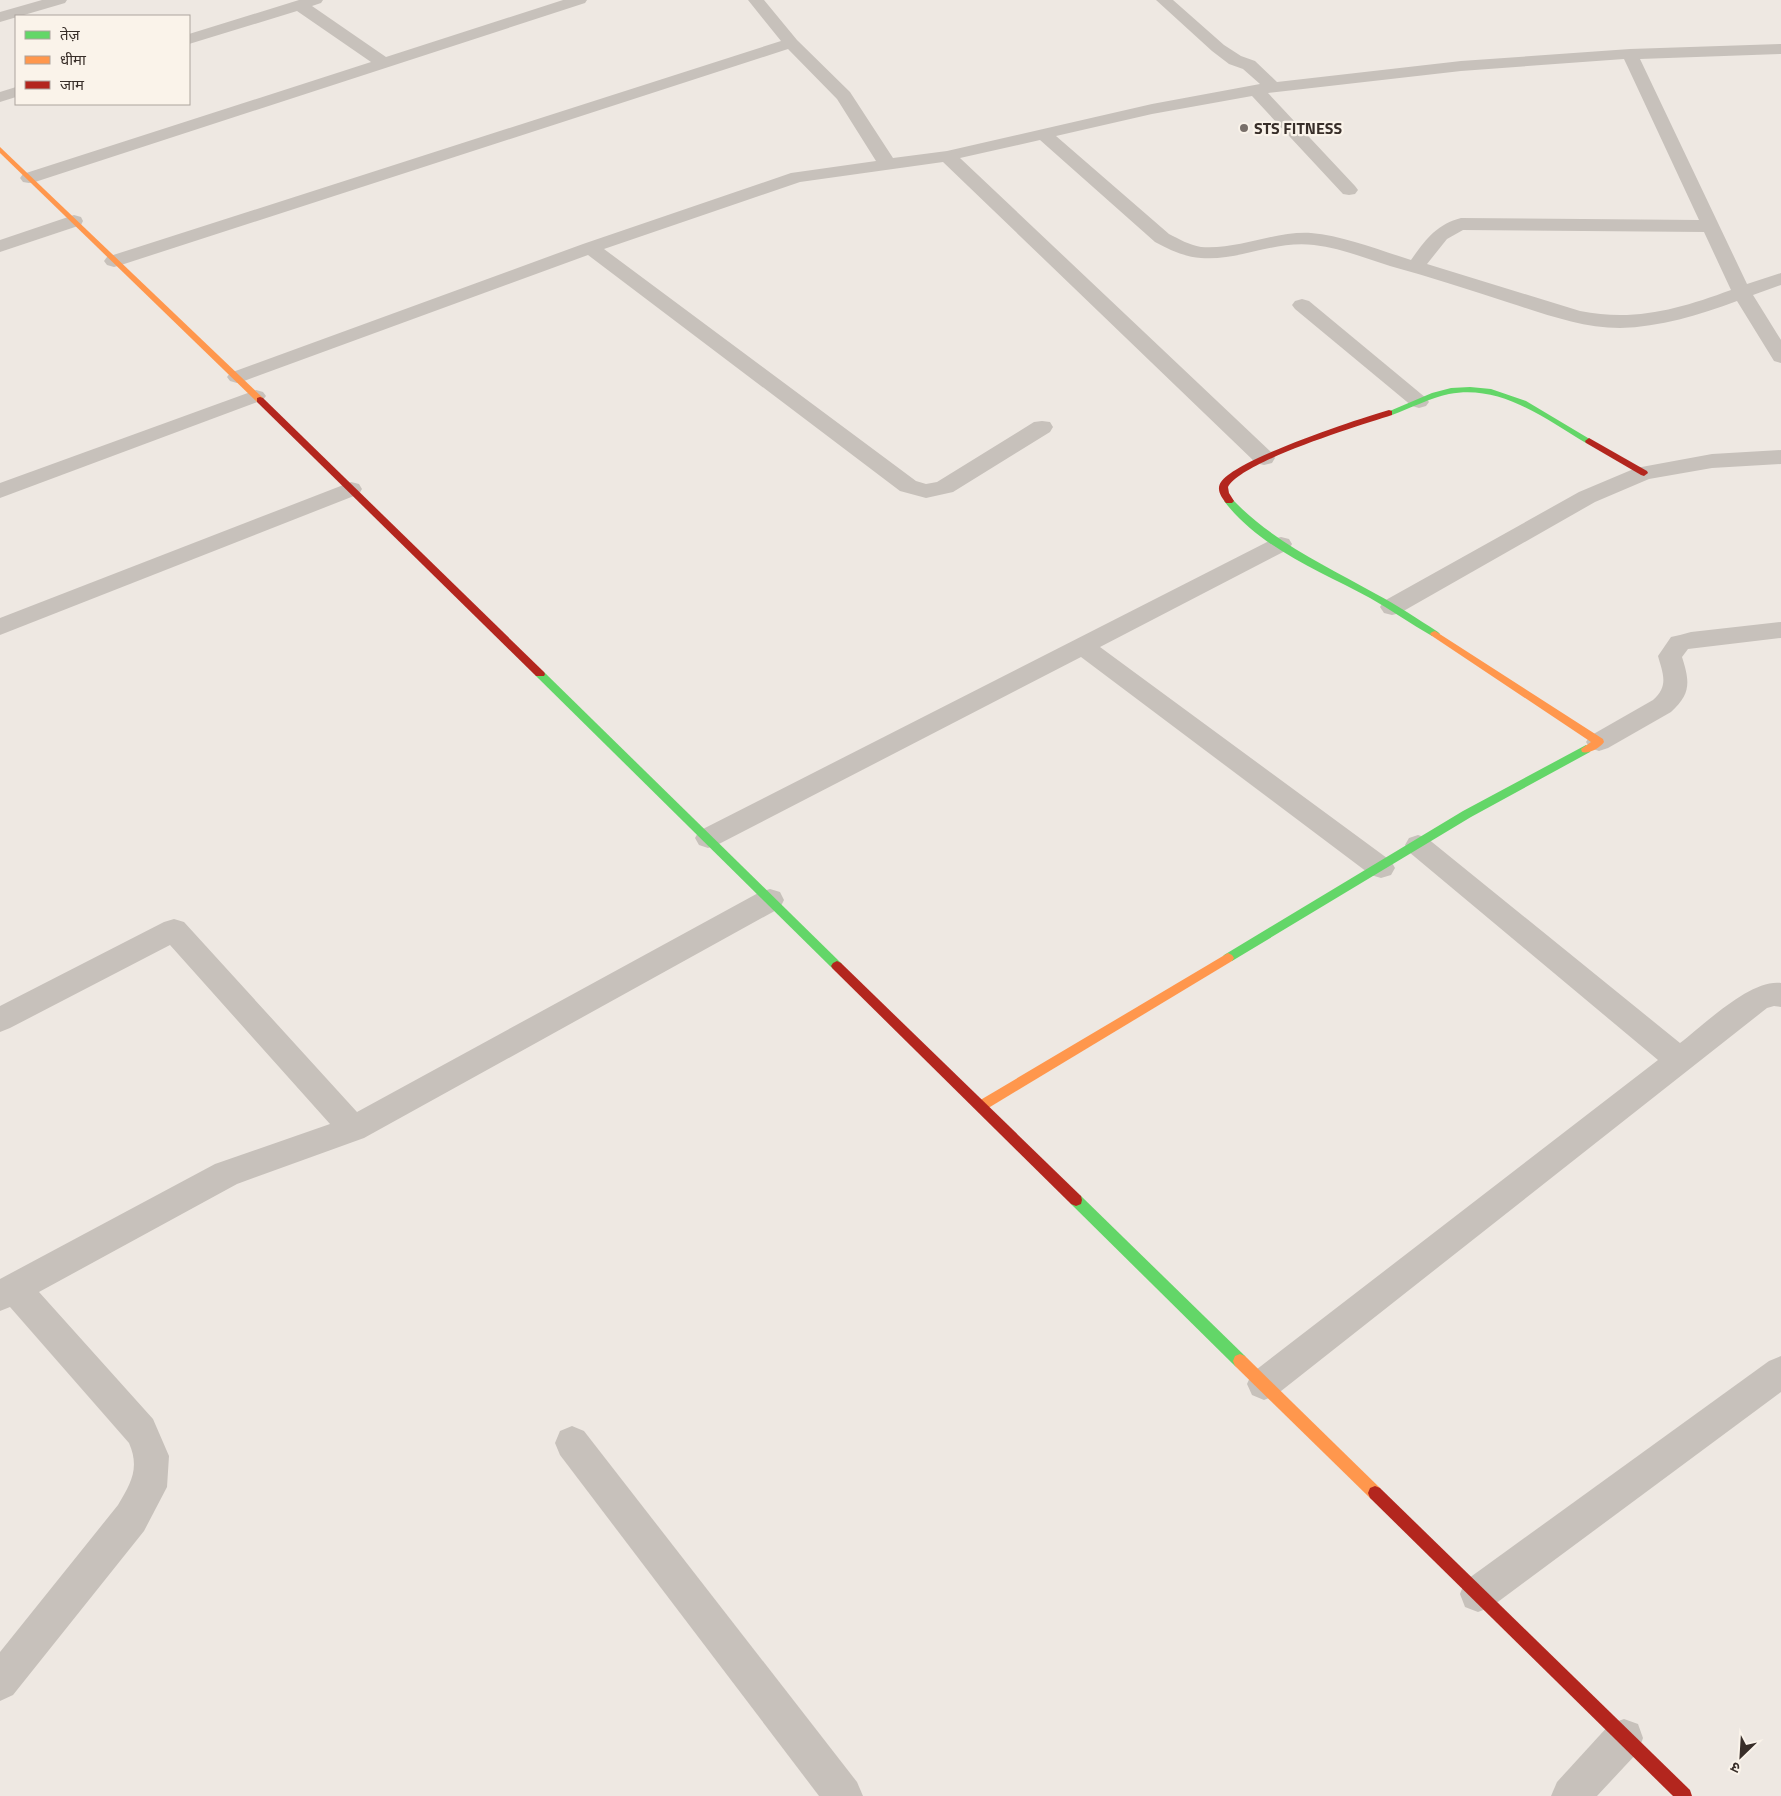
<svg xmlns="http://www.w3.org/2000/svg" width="1781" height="1796" font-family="'Titillium Web','Noto Sans Devanagari',sans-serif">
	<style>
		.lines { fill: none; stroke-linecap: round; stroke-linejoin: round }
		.street { fill: #c7c1bb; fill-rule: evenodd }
		.fast { fill: #63d668; fill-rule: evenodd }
		.slow { fill: #ff974d; fill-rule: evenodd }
		.jam { fill: #b3261e; fill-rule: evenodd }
		.poi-dot { fill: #786f6a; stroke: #faf3ea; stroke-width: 2 }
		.labels { text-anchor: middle; stroke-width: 4.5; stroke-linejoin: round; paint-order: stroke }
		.far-poi-label { font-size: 16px; font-weight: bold; fill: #382e29; stroke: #faf3ea; text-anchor: start }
	</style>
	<rect width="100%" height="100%" fill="#eee8e2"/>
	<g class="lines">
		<g class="street">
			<path d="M42,0H67L65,3L0,22V12Z"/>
			<path d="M299,0H323L321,3L312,6L386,57L563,0H587L585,3L35,182L29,183L23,182L20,178L23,174L371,62L297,11L189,44V34Z"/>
			<path d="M748,0H764L797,40L850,92L893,158L947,151L1152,104L1260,84L1243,69L1229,64L1212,51L1156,0H1173L1224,45L1241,56L1255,61L1277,82L1461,61L1630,49L1781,44V54L1640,59L1747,284L1781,273V285L1753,295L1781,340V363L1774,361L1737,301C1699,315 1660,327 1620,328C1582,328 1545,314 1510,303C1470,290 1430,277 1390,266C1365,258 1340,248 1314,245C1275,240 1240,261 1201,258C1185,257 1170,250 1155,242L1040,140L960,158L1272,453L1275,458L1272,463L1264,465L1256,463L943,162L800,182L604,249L916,481L926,484L937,482L1034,422L1042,421L1050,422L1053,427L1050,432L953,492L926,498L900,491L588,255L244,381L237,383L230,381L227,377L230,373L583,244L791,173L876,161L837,99L788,49L121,265L114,267L107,265L104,261L107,257L781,41ZM1624,59L1699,220L1461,218C1437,224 1425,240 1411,260C1379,250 1344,236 1311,233C1273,231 1238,250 1201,247C1189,245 1179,239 1169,234L1056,136L1152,114L1252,96L1343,194L1349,195L1355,194L1358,190L1355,186L1268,93L1461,71ZM1463,230L1704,232L1731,290C1679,309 1635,322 1580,311L1427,264L1447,239Z"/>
			<path d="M16,87V97L0,102V92Z"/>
			<path d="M74,215L81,217L83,221L81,225L0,252V240Z"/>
			<path d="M1302,299L1309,301L1426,398L1429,402L1426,406L1419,408L1412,406L1295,309L1292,305L1295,301Z"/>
			<path d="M256,390L263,392L266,396L263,400L0,498V483Z"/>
			<path d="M1781,450V464L1712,468L1649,479L1595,502L1400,613L1392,615L1384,613L1380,607L1384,601L1579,492L1636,468L1712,454Z"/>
			<path d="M351,482L359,484L362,489L359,494L0,635V618Z"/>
			<path d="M1281,537L1289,539L1292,544L1289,549L1100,647L1391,861L1395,868L1391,875L1381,878L1371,875L1081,657L717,845L708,848L699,845L695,838L699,831L1273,539Z"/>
			<path d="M1781,622V638L1688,649L1682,657C1690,682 1691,694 1671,712L1608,748L1599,751L1590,748L1586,742L1590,736L1653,700C1669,686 1663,674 1658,656L1671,637L1680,635L1691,632Z"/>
			<path d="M1418,835L1427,838L1680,1043C1704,1025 1750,979 1781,983V1007L1774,1006L1767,1008L1276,1395L1264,1400L1252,1395L1247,1384L1252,1373L1658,1060L1409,852L1405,845L1409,838Z"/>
			<path d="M770,889L780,892L784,900L780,908L364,1138L237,1184L39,1292L153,1419L169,1456L167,1487L144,1531L13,1695L0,1701V1652L118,1505C131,1483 140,1468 129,1443L10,1307L0,1311V1279L215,1164L330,1124L170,945L10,1028L0,1032V1006L164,922L174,919L184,922L357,1112L760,892Z"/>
			<path d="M1781,1356V1392L1491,1607L1478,1612L1465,1607L1460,1594L1465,1581L1769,1361Z"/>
			<path d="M572,1426L584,1431L857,1782L863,1796H819L560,1455L555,1443L560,1431Z"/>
			<path d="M1624,1719L1638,1724L1643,1738L1638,1752L1597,1796H1551L1557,1782L1610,1724Z"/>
		</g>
		<g class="fast">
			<path d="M1470,387L1491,389L1526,401L1593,441L1592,443H1586C1544,418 1501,384 1449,394C1430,398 1411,408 1392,415H1386L1385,413L1432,393L1451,388Z"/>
			<path d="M1229,498L1232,499C1273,542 1325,565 1376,594C1397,605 1418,619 1438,632L1440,634L1438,636H1432C1411,624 1391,610 1370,598C1320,571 1260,548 1224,501Z"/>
			<path d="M540,671L544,672L841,963L843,966L841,969H833L536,676L535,674L536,672Z"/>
			<path d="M1586,745L1591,749L1590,752L1471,817L1232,961H1224L1222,958L1224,955L1463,811Z"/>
			<path d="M1076,1194L1081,1196L1245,1356L1247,1361L1245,1366L1240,1368L1235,1366L1071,1204L1070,1200L1071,1196Z"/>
		</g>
		<g class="slow">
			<path d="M0,147L263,398V402H257L0,153Z"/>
			<path d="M1435,631L1603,739L1604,742C1600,748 1589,754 1582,752L1581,749L1591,742L1432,636L1430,634L1432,632Z"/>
			<path d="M1228,953L1232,955L1234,958L1232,961L985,1110L981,1111L977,1110L975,1106L977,1102Z"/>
			<path d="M1240,1354L1245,1356L1380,1488L1382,1493L1380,1498L1375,1500L1370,1498L1235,1366L1233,1361L1235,1356Z"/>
		</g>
		<g class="jam">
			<path d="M260,397L263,398L544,672L545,674L544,676H536L257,402V398Z"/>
			<path d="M1389,410L1392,411V415C1361,425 1242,461 1228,487L1229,493L1234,501L1232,503H1226C1221,497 1216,489 1221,482C1236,459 1358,419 1389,410Z"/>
			<path d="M1589,438L1647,471L1648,473L1644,476L1641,475L1586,443L1585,441Z"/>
			<path d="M837,961L841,963L1081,1196L1082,1200L1081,1204L1076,1206L1071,1204L833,969L831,966L833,963Z"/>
			<path d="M1375,1486L1380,1488L1690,1790L1692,1796H1673L1370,1498L1368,1493L1370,1488Z"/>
		</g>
	</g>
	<circle class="poi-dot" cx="1244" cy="128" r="5"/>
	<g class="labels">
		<g class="far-poi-label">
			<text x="1254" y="134">STS FITNESS</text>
		</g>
	</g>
	<rect x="15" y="15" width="175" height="90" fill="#faf3ea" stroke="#aca49d"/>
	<rect x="25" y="31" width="25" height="8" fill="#63d668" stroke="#aca49d"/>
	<text x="60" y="40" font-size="15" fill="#382e29">तेज़</text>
	<rect x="25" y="56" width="25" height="8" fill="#ff974d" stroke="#aca49d"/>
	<text x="60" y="65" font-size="15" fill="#382e29">धीमा</text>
	<rect x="25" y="81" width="25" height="8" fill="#b3261e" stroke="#aca49d"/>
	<text x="60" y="90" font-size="15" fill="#382e29">जाम</text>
	<g transform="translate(1741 1756) rotate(205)" stroke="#faf3ea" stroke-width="4" paint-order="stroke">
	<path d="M0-4L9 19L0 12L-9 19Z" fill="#382e29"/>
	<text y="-8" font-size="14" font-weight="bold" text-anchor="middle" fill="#382e29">उ</text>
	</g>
</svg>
